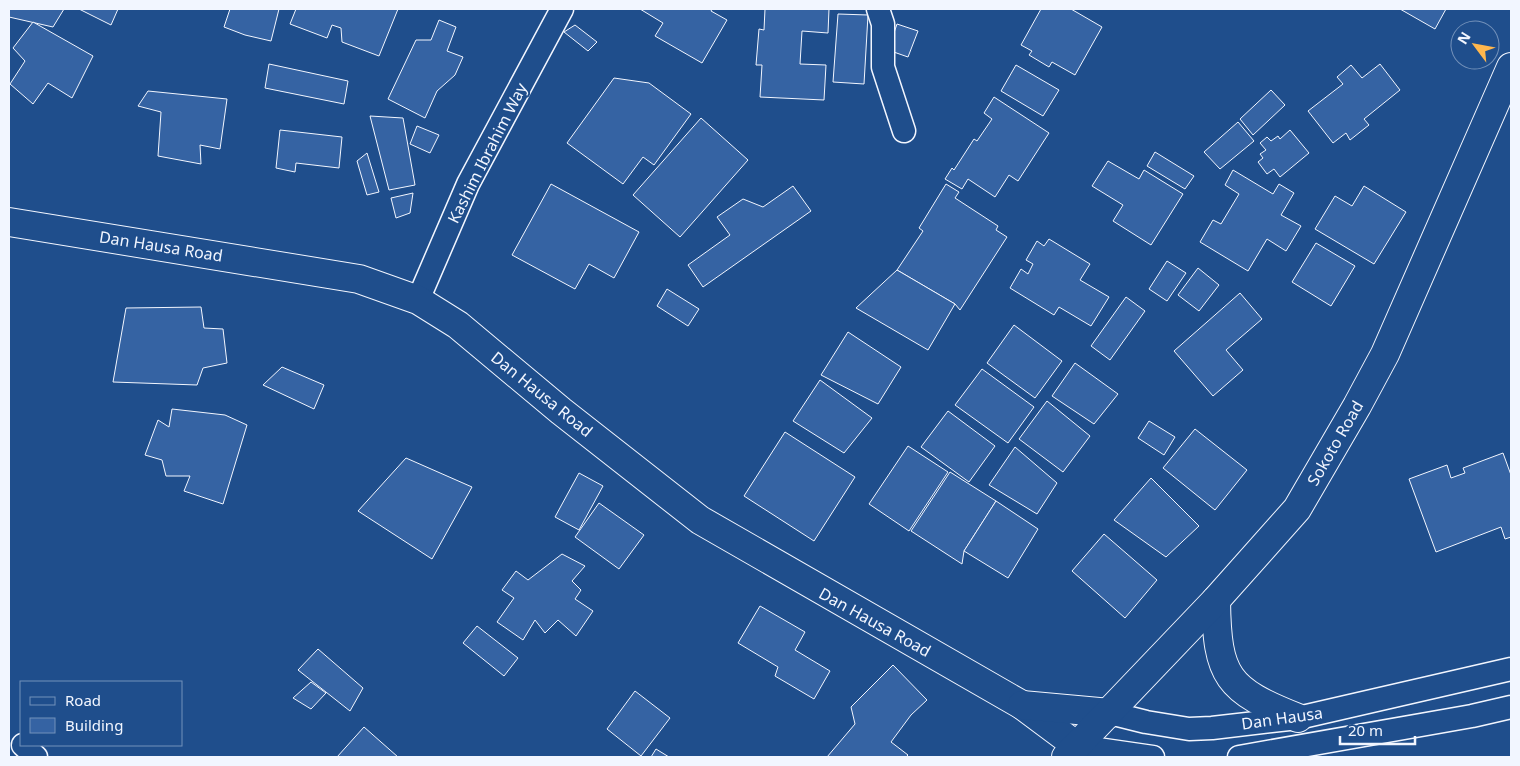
<svg xmlns="http://www.w3.org/2000/svg" width="1520" height="766" font-family="'Noto Sans',sans-serif">
	<style>
		.building { fill: #3563a3; stroke: #f2f6ff }
		.lines { fill: none; stroke-linecap: round; stroke-linejoin: round }
		.street-casing { stroke: #f2f6ff; stroke-width: 25 }
		.secondary-casing { stroke: #f2f6ff; stroke-width: 30 }
		.street { stroke: #1f4e8c; stroke-width: 22 }
		.secondary { stroke: #1f4e8c; stroke-width: 28 }
		.labels { text-anchor: middle; stroke-width: 4; stroke-linejoin: round; paint-order: stroke }
		.street-label { font-size: 16px; fill: #f2f6ff; stroke: #1f4e8c }
	</style>
	<rect width="100%" height="100%" fill="#1f4e8c"/>
	<g class="building">
		<path d="M9,9H64L53,27L9,17Z"/>
		<path d="M79,9H118L111,25Z"/>
		<path d="M230,9H279L271,41L245,35L224,27Z"/>
		<path d="M296,9H398L379,56L342,42L341,28L332,25L327,38L290,24Z"/>
		<path d="M640,9H712L711,11L727,20L702,63L655,36L663,23Z"/>
		<path d="M765,9H829L828,33L802,31L800,64L826,65L824,100L760,97L762,65H756L759,29L764,30Z"/>
		<path d="M1041,9H1071L1102,27L1075,75L1052,62L1049,67L1029,55L1032,51L1021,45Z"/>
		<path d="M1400,9H1446L1435,29Z"/>
		<path d="M838,14L868,15L864,84L833,82Z"/>
		<path d="M439,20L456,27L447,51L463,57L455,75L437,91L425,118L388,99L416,40H431Z"/>
		<path d="M33,22L93,56L72,98L48,83L33,104L10,84L25,61L13,48Z"/>
		<path d="M897,24L918,31L908,57L888,50Z"/>
		<path d="M575,25L597,42L588,51L564,32Z"/>
		<path d="M269,64L348,81L344,104L265,88Z"/>
		<path d="M1380,64L1400,90L1364,119L1369,125L1350,140L1346,133L1333,143L1308,111L1343,84L1337,77L1351,65L1362,78Z"/>
		<path d="M1016,65L1059,90L1043,116L1001,91Z"/>
		<path d="M614,78L649,83L691,114L654,165L643,157L623,184L567,143Z"/>
		<path d="M1271,90L1285,105L1253,135L1240,119Z"/>
		<path d="M148,91L227,99L220,149L200,145L201,164L158,156L161,112L138,106Z"/>
		<path d="M994,97L1049,133L1018,181L1009,175L995,197L968,179L962,189L945,179L952,168L954,170L974,139L977,141L992,119L984,113Z"/>
		<path d="M370,116L403,118L415,185L389,190Z"/>
		<path d="M701,118L748,160L680,237L633,195Z"/>
		<path d="M1238,122L1254,141L1220,169L1204,152Z"/>
		<path d="M417,126L439,135L430,153L410,144Z"/>
		<path d="M280,130L342,137L339,168L296,163L295,172L276,168Z"/>
		<path d="M1290,130L1309,153L1280,177L1274,169L1267,174L1258,162L1263,158L1260,154L1266,150L1260,143L1267,137L1271,141L1278,136L1280,139Z"/>
		<path d="M1155,152L1194,176L1185,189L1147,166Z"/>
		<path d="M367,153L379,192L367,195L357,161Z"/>
		<path d="M1108,161L1139,179L1144,170L1183,194L1151,245L1113,221L1123,205L1092,186Z"/>
		<path d="M1233,170L1273,194L1279,184L1294,193L1281,215L1301,226L1286,251L1267,239L1248,271L1200,242L1213,220L1221,224L1239,194L1225,185Z"/>
		<path d="M551,184L639,232L614,278L589,264L575,289L512,255Z"/>
		<path d="M946,184L959,192L955,198L998,226L996,230L1007,237L960,310L955,304L897,270L923,231L919,228Z"/>
		<path d="M793,186L811,211L703,287L688,265L730,235L717,217L743,199L763,207Z"/>
		<path d="M1364,186L1406,212L1374,264L1315,229L1335,196L1352,206Z"/>
		<path d="M413,193L410,213L396,218L391,198Z"/>
		<path d="M1049,239L1090,264L1080,280L1109,297L1091,326L1059,307L1054,315L1010,288L1021,269L1028,274L1033,264L1026,260L1037,241L1044,246Z"/>
		<path d="M1316,243L1355,266L1331,306L1292,282Z"/>
		<path d="M1167,261L1186,273L1167,301L1149,289Z"/>
		<path d="M1198,268L1219,285L1199,311L1178,295Z"/>
		<path d="M897,270L955,304L928,350L856,308Z"/>
		<path d="M667,289L699,309L688,326L657,306Z"/>
		<path d="M1240,293L1262,319L1226,350L1243,370L1213,396L1174,351Z"/>
		<path d="M1126,297L1145,311L1110,360L1091,346Z"/>
		<path d="M201,307L204,328L223,329L227,363L203,368L197,385L113,382L126,308Z"/>
		<path d="M1014,325L1062,361L1035,398L987,363Z"/>
		<path d="M848,332L901,367L878,404L821,375Z"/>
		<path d="M1075,363L1118,394L1094,424L1052,396Z"/>
		<path d="M282,367L324,385L314,409L263,385Z"/>
		<path d="M982,369L1034,407L1008,443L955,405Z"/>
		<path d="M820,380L872,418L844,453L793,421Z"/>
		<path d="M1047,401L1090,436L1063,472L1019,439Z"/>
		<path d="M172,409L225,415L247,425L223,504L184,491L190,476H166L162,460L145,455L158,420L169,427Z"/>
		<path d="M948,411L995,446L969,482L921,447Z"/>
		<path d="M1149,421L1175,437L1164,455L1138,438Z"/>
		<path d="M1195,429L1247,470L1215,510L1163,468Z"/>
		<path d="M785,432L855,477L814,541L744,496Z"/>
		<path d="M908,446L948,472L909,531L869,504Z"/>
		<path d="M1015,447L1057,483L1037,514L989,485Z"/>
		<path d="M1503,453L1511,475V537L1505,539L1501,527L1436,552L1409,479L1447,465L1451,478L1465,473L1463,468Z"/>
		<path d="M406,458L472,487L432,559L358,511Z"/>
		<path d="M950,472L996,501L964,551L962,564L911,531Z"/>
		<path d="M579,473L603,486L579,530L555,517Z"/>
		<path d="M1151,478L1199,526L1166,557L1114,520Z"/>
		<path d="M996,501L1038,529L1008,578L964,551Z"/>
		<path d="M599,503L644,535L619,569L575,537Z"/>
		<path d="M1104,534L1157,580L1125,618L1072,571Z"/>
		<path d="M562,554L585,566L572,581L581,590L575,599L593,611L576,636L558,620L545,633L535,620L523,640L497,622L514,598L502,590L516,571L528,580Z"/>
		<path d="M760,606L805,632L795,650L830,671L814,699L775,676L778,667L738,643Z"/>
		<path d="M477,626L518,658L504,676L463,643Z"/>
		<path d="M318,649L363,688L350,711L298,670Z"/>
		<path d="M893,665L927,700L911,715L891,742L908,755L906,757H827L855,724L851,707Z"/>
		<path d="M311,682L326,693L311,709L293,698Z"/>
		<path d="M635,691L670,718L641,756L607,729Z"/>
		<path d="M364,727L398,757H337Z"/>
		<path d="M656,749L669,757H651Z"/>
	</g>
	<g class="lines">
		<defs>
			<g id="street">
				<path d="M878,9L883,24V67L904,131"/>
				<path d="M418,300L468,184L562,9"/>
				<path d="M1110,713L1146,722L1189,729L1212,728L1298,718L1511,669"/>
				<path d="M23,745L36,757"/>
				<path d="M1077,746L1153,757"/>
				<path d="M1239,757L1472,716L1511,707"/>
			</g>
			<g id="secondary">
				<path d="M9,222L359,279L418,300L458,325L561,411L700,520L1022,705L1077,746"/>
				<path d="M1216,600C1217,677 1227,690 1298,718"/>
				<path d="M1022,705L1110,713"/>
				<path d="M1066,757L1216,600L1297,509L1357,406L1385,354L1511,67"/>
			</g>
		</defs>
		<use href="#street" class="street-casing"/>
		<use href="#secondary" class="secondary-casing"/>
		<use href="#street" class="street"/>
		<use href="#secondary" class="secondary"/>
	</g>
	<g class="labels">
		<g class="street-label">
			<text transform="translate(487 153) rotate(-63)" y="6">Kashim Ibrahim Way</text>
			<text transform="translate(161 246) rotate(9)" y="6">Dan Hausa Road</text>
			<text transform="translate(542 394) rotate(39)" y="6">Dan Hausa Road</text>
			<text transform="translate(1335 443) rotate(-60)" y="6">Sokoto Road</text>
			<text transform="translate(875 622) rotate(29)" y="6">Dan Hausa Road</text>
			<text transform="translate(1282 718) rotate(-8)" y="6">Dan Hausa</text>
		</g>
	</g>
	<rect width="1520" height="766" fill="none" stroke="#f2f6ff" stroke-width="20"/>
	<rect x="20" y="681" width="162" height="65" fill="#1f4e8c" stroke="#7391ba"/>
	<rect x="30" y="697" width="25" height="8" fill="#1f4e8c" stroke="#7391ba"/>
	<text x="65" y="706" font-size="15" fill="#f2f6ff">Road</text>
	<rect x="30" y="718" width="25" height="15" fill="#3563a3" stroke="#7391ba"/>
	<text x="65" y="731" font-size="15" fill="#f2f6ff">Building</text>
	<g transform="translate(1475 45) rotate(302)"><circle r="24" fill="#1f4e8c" stroke="#7391ba"/>
	<path d="M0-4L9 19L0 12L-9 19Z" fill="#ffb74d"/>
	<text y="-8" font-size="14" font-weight="bold" text-anchor="middle" fill="#f2f6ff">N</text>
	</g>
	<path d="M1340 736v8h75v-8" fill="none" stroke="#f2f6ff" stroke-width="2.5"/>
	<text x="1348" y="736" font-size="15" fill="#f2f6ff" stroke="#1f4e8c" stroke-width="4" paint-order="stroke">20 m</text>
</svg>
